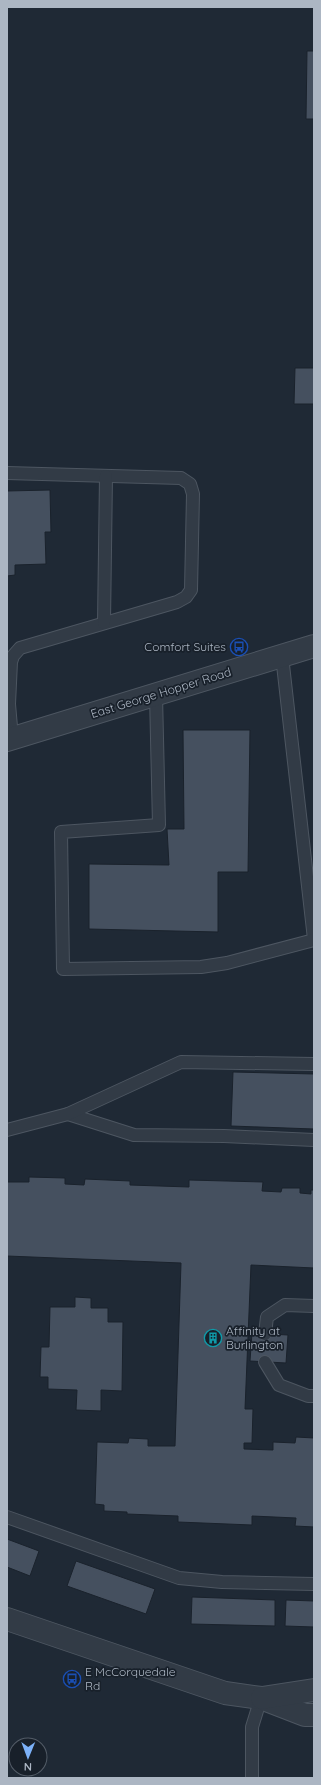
<svg xmlns="http://www.w3.org/2000/svg" width="321" height="1785" font-family="Quicksand,sans-serif">
	<style>
		.building { fill: #45505f; stroke: #1a222c }
		.lines { fill: none; stroke-linecap: round; stroke-linejoin: round }
		.service-casing { stroke: #4d5661; stroke-width: 14 }
		.minor-casing { stroke: #4d5661; stroke-width: 24 }
		.service { stroke: #323b46; stroke-width: 12 }
		.minor { stroke: #323b46; stroke-width: 22 }
		.labels { text-anchor: middle; stroke-width: 3.5; stroke-linejoin: round; paint-order: stroke }
		.poi-label { font-size: 12px; fill: #acb6c3; stroke: #18202a; text-anchor: start }
		.street-label { font-size: 12px; fill: #acb6c3; stroke: #18202a }
	</style>
	<rect width="100%" height="100%" fill="#1f2935"/>
	<g class="building">
		<path d="M307,51H314V119H306Z"/>
		<path d="M295,368H314V404H294Z"/>
		<path d="M50,490L51,532H45L46,564L15,565V575L7,576V491Z"/>
		<path d="M183,730H250L248,872H218V932L89,929V864L169,865L167,829H184Z"/>
		<path d="M233,1072L314,1074V1129L231,1126Z"/>
		<path d="M29,1177L65,1178V1184L84,1185L85,1179L130,1181V1185L189,1187V1180L263,1182L262,1191L281,1192L282,1188H300V1193L311,1194V1190H314V1268L251,1265L245,1409H253L252,1443H244V1449L273,1450V1442L295,1443L296,1437L314,1438V1527L295,1526L296,1518L252,1516V1525L178,1522V1516L127,1514V1512L104,1511V1505L95,1504L97,1442L128,1443L129,1438L148,1439V1446H175L181,1263L7,1256V1182H29Z"/>
		<path d="M75,1297L91,1298V1308H108V1322H123L122,1391L101,1390V1411L76,1410L77,1390L48,1389V1377H40L41,1347H49L50,1307H75Z"/>
		<path d="M252,1333L288,1335L286,1363L250,1361Z"/>
		<path d="M7,1539L39,1551L30,1576L7,1567Z"/>
		<path d="M76,1561L155,1589L146,1614L67,1586Z"/>
		<path d="M192,1597L275,1600V1626L191,1624Z"/>
		<path d="M286,1600L314,1601V1627L285,1626Z"/>
	</g>
	<g class="lines">
		<defs>
			<g id="service">
				<path d="M7,473L181,478L190,484L193,494L191,590L186,597L177,602L20,648L13,656L11,662L9,704L12,738"/>
				<path d="M104,623L106,476"/>
				<path d="M282,656L314,939"/>
				<path d="M156,695L159,825L61,832L63,969L201,967L227,963L314,940"/>
				<path d="M68,1114L134,1135L224,1136L314,1140"/>
				<path d="M7,1130L68,1114L181,1062L314,1064"/>
				<path d="M265,1334L267,1317L285,1305L314,1306"/>
				<path d="M265,1362L279,1385L308,1396H314"/>
				<path d="M7,1517L179,1578L222,1582L314,1584"/>
				<path d="M252,1778V1727L261,1698"/>
			</g>
			<g id="minor">
				<path d="M7,740L314,646"/>
				<path d="M7,1619L225,1693L261,1698L305,1715H314"/>
				<path d="M262,1698L314,1690"/>
			</g>
		</defs>
		<use href="#service" class="service-casing"/>
		<use href="#minor" class="minor-casing"/>
		<use href="#service" class="service"/>
		<use href="#minor" class="minor"/>
	</g>
	<defs>
		<symbol id="bus-ring" viewBox="-11 -11 22 22"><circle r="9.5" fill="#18202a" stroke="#1a4fb4" stroke-width="1.5"/><path d="M-5-6H5V4H4V6H2V4H-2V6H-4V4H-5ZM-3.5-4V0h7V-4ZM-3.5 1.2v1.5H-2V1.2ZM2 1.2v1.5H3.5V1.2Z" fill="#1a4fb4"/></symbol>
		<symbol id="building-ring" viewBox="-11 -11 22 22"><circle r="9.5" fill="#18202a" stroke="#0f9aa8" stroke-width="1.5"/><path d="M-4-6H4V6H1V3H-1V6H-4ZM-2.5-4.3h1.7v1.8h-1.7ZM.8-4.3h1.7v1.8H.8ZM-2.5-1h1.7V.8h-1.7ZM.8-1h1.7V.8H.8Z" fill="#0f9aa8"/></symbol>
	</defs>
	<g fill-rule="evenodd">
		<use href="#bus-ring" x="229" y="637" width="20" height="20"/>
		<use href="#building-ring" x="203" y="1328" width="20" height="20"/>
		<use href="#bus-ring" x="62" y="1669" width="20" height="20"/>
	</g>
	<g class="labels">
		<g class="poi-label">
			<text x="226" y="651" text-anchor="end">Comfort Suites</text>
			<text x="226" y="1335">Affinity at<tspan x="226" dy="14">Burlington</tspan></text>
			<text x="85" y="1676">E McCorquedale<tspan x="85" dy="14">Rd</tspan></text>
		</g>
		<g class="street-label">
			<text transform="translate(161 693) rotate(-17)" y="4">East George Hopper Road</text>
		</g>
	</g>
	<rect width="321" height="1785" fill="none" stroke="#acb6c3" stroke-width="16"/>
	<g transform="translate(28 1757) rotate(181)"><circle r="19" fill="#18202a" stroke="#535c67"/>
	<path d="M0-3L7 15L0 10L-7 15Z" fill="#7cb1f8"/>
	<text y="-6" font-size="11" font-weight="bold" text-anchor="middle" fill="#acb6c3">N</text>
	</g>
</svg>
